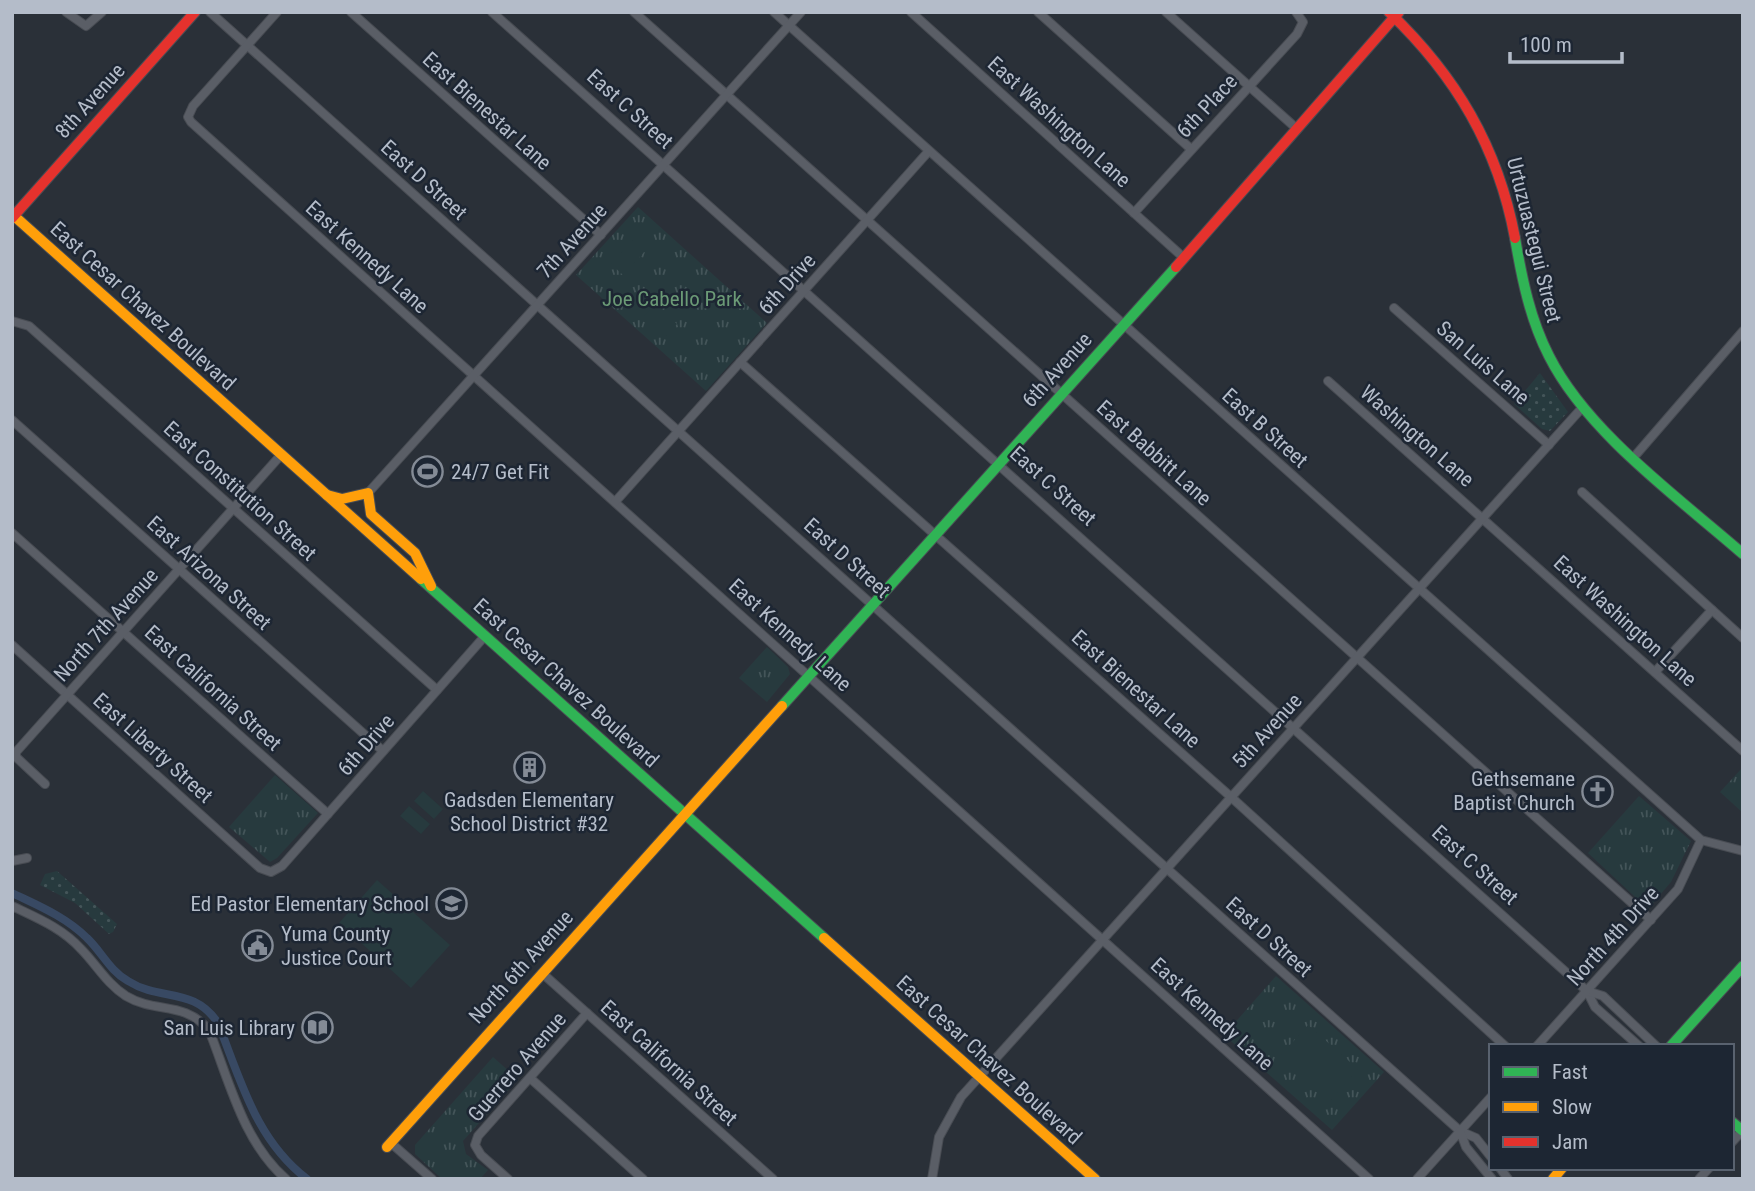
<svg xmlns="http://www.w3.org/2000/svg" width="1755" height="1191" font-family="'Roboto Condensed',sans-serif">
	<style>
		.grass { fill: url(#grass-dots) }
		.park { fill: url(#park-tufts) }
		.pitch { fill: #273a3e }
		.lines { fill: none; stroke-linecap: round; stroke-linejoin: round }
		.canal { stroke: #384963; stroke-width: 8 }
		.street-casing { stroke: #484c53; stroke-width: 10 }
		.fast-casing { stroke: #484c53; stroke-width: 12 }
		.slow-casing { stroke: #484c53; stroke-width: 12 }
		.jam-casing { stroke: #484c53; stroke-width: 12 }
		.street { stroke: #5a5e66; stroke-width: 8 }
		.fast { stroke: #30b455; stroke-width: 10 }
		.slow { stroke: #ff9f0a; stroke-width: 10 }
		.jam { stroke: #e5322d; stroke-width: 10 }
		.labels { text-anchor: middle; stroke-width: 5; stroke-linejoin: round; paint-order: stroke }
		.street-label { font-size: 21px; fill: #b4bcc9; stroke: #1d2633 }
		.park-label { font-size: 21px; fill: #6b9a76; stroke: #1d2633 }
		.poi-label { font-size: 21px; fill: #b4bcc9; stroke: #1d2633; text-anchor: end }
	</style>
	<defs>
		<pattern id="grass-dots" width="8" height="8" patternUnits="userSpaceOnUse" patternTransform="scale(1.75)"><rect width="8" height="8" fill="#273a3e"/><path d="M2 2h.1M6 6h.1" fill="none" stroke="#445559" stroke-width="1.8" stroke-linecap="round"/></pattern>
		<pattern id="park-tufts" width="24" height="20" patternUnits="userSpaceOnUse" patternTransform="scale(1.75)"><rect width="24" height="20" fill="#273a3e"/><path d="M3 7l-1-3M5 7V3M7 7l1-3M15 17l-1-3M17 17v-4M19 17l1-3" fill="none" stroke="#445559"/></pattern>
	</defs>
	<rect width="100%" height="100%" fill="#2a3038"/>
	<g class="grass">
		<path d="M1540,373L1568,412L1550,431L1542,429L1514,404Z"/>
		<path d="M57,871L117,924L113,932L109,934L75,903L40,885L45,874Z"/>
	</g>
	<g class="park">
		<path d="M638,207L767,323L706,391L576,275Z"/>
		<path d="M767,647L788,667L790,674L767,702L739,678Z"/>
		<path d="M1743,767V813L1720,792Z"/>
		<path d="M275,775L318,813L277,858L270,862L229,827Z"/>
		<path d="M1639,796L1691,841L1671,882L1648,909L1588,853Z"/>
		<path d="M1276,976L1384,1072L1332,1130L1224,1035Z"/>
		<path d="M493,1057L518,1079L463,1141L466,1154L488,1170L480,1179H442L415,1154V1145Z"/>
	</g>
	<g class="pitch">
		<path d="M633,240L645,251L623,275L611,264Z"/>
		<path d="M656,304L677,324L666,336L644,316Z"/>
		<path d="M423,791L443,809L434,819L414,801Z"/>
		<path d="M409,806L430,824L421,834L400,816Z"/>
		<path d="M377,880L450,945L411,988L339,923Z"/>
		<path d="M1308,1025L1358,1069L1331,1100L1281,1055Z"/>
	</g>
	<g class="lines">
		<path class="canal" d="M12,893C39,906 66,917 87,938C101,951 110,971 128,981C161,1002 193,986 218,1023C241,1081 256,1140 307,1179"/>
		<defs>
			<g id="street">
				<path d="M66,12L86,26L102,12"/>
				<path d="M210,12L1460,1131L1476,1138L1491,1157"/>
				<path d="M277,12L193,106L188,117L191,122L1369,1179"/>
				<path d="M351,12L601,235"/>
				<path d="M492,12L1587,991L1595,1007L1639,1046"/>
				<path d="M634,12L1651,920"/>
				<path d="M774,12L1701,840L1743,851"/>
				<path d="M911,12L1184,258"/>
				<path d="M1038,12L1191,149"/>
				<path d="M1166,12L1296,128"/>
				<path d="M1134,213L1297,34L1303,22L1296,12"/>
				<path d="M1394,308L1549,445"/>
				<path d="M12,321L29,326L437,690"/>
				<path d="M740,362L1231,797L1505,1046"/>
				<path d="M1328,381L1743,751"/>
				<path d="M12,420L383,751"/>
				<path d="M1634,457L1743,331"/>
				<path d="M1582,492L1743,638"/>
				<path d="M368,493L801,12"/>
				<path d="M615,502L928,152"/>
				<path d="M12,533L328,814"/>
				<path d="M12,645L260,868L271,872L282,866L484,637"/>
				<path d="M1655,672L1712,610"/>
				<path d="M45,784L16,757V752L280,456"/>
				<path d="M12,861L27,858"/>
				<path d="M12,906C37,918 62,928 81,949C96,964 107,984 126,996C156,1014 183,1000 209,1030C229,1080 243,1142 286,1179"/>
				<path d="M542,973L773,1179"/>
				<path d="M1587,991L1603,996L1656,1046"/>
				<path d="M1537,1046L1678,889L1701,840"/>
				<path d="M530,1078L643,1179"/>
				<path d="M1460,1131L1466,1147L1492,1179"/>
				<path d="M1732,1142L1743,1130"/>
				<path d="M391,1143L432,1179"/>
				<path d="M1500,1168L1508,1179"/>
				<path d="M508,1179L481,1155L475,1145L478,1136L587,1013"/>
				<path d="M932,1179L939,1137L961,1097L1581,409"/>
				<path d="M1417,1179L1491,1097"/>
				<path d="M1699,1179L1709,1168"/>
			</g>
			<g id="fast">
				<path d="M1515,238C1522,279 1530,319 1549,356C1587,432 1679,498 1743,554"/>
				<path d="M421,579L824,938"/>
				<path d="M782,706L1176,267"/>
				<path d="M1671,1046L1743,966"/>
				<path d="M1732,1122L1743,1131"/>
			</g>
			<g id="slow">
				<path d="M12,214L421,579"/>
				<path d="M327,495L342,499L368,493L371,514L415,553L431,586"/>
				<path d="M824,938L1095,1179"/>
				<path d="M387,1147L782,706"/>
				<path d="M1553,1179L1562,1168"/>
			</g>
			<g id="jam">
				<path d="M1389,12C1456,76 1498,147 1515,238"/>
				<path d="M12,218L195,12"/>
				<path d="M1176,267L1399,12"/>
			</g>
		</defs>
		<use href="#street" class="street-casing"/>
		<use href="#fast" class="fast-casing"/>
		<use href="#slow" class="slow-casing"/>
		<use href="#jam" class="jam-casing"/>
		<use href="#street" class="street"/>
		<use href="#fast" class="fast"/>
		<use href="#slow" class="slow"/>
		<use href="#jam" class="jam"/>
	</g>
	<defs>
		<symbol id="stadium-ring" viewBox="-11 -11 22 22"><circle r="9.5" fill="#1d2633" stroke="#848b96" stroke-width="1.5"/><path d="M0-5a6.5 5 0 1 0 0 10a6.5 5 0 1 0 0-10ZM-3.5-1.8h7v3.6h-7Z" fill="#848b96"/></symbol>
		<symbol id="building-ring" viewBox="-11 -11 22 22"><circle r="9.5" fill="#1d2633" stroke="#848b96" stroke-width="1.5"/><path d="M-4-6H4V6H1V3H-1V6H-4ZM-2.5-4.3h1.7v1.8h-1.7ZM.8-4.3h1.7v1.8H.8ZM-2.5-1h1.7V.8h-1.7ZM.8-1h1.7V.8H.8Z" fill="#848b96"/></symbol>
		<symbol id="church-ring" viewBox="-11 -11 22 22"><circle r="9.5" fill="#1d2633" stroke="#848b96" stroke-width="1.5"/><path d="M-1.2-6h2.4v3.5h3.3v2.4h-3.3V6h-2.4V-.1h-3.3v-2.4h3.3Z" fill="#848b96"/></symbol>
		<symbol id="school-ring" viewBox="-11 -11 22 22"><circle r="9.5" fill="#1d2633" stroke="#848b96" stroke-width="1.5"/><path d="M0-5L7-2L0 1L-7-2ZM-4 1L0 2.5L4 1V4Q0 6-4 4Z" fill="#848b96"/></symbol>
		<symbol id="civic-ring" viewBox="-11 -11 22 22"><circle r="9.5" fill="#1d2633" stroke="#848b96" stroke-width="1.5"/><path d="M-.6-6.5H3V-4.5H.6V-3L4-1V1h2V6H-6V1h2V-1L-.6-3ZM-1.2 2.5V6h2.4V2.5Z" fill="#848b96"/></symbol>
		<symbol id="library-ring" viewBox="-11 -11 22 22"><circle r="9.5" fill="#1d2633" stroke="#848b96" stroke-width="1.5"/><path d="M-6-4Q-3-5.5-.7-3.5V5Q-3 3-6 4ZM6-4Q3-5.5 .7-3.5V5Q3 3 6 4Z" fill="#848b96"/></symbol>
	</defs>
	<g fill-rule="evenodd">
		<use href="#stadium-ring" x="410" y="454" width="35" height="35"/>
		<use href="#building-ring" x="512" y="750" width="35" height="35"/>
		<use href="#church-ring" x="1580" y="774" width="35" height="35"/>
		<use href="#school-ring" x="434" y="886" width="35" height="35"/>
		<use href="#civic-ring" x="240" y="928" width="35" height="35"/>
		<use href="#library-ring" x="300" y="1010" width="35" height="35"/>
	</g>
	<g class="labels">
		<g class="street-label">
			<text transform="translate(90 101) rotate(-48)" y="7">8th Avenue</text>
			<text transform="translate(1207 106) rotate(-47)" y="7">6th Place</text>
			<text transform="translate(630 109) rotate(42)" y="7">East C Street</text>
			<text transform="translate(487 111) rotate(42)" y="7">East Bienestar Lane</text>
			<text transform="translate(1059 122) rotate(42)" y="7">East Washington Lane</text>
			<text transform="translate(424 180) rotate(42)" y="7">East D Street</text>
			<text transform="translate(1534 240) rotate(76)" y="7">Urtuzuastegui Street</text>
			<text transform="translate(572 241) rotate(-48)" y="7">7th Avenue</text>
			<text transform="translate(367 257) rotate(42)" y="7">East Kennedy Lane</text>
			<text transform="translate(787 284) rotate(-48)" y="7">6th Drive</text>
			<text transform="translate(143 306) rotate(42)" y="7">East Cesar Chavez Boulevard</text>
			<text transform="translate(1483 363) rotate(41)" y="7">San Luis Lane</text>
			<text transform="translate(1057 370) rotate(-48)" y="7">6th Avenue</text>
			<text transform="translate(1265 428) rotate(42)" y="7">East B Street</text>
			<text transform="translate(1417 436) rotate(41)" y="7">Washington Lane</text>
			<text transform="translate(1154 453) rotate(42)" y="7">East Babbitt Lane</text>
			<text transform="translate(1053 486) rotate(42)" y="7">East C Street</text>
			<text transform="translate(240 491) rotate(42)" y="7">East Constitution Street</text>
			<text transform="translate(847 558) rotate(42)" y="7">East D Street</text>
			<text transform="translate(209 573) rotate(42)" y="7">East Arizona Street</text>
			<text transform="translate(1625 621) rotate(42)" y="7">East Washington Lane</text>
			<text transform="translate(106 625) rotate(-48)" y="7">North 7th Avenue</text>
			<text transform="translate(790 635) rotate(42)" y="7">East Kennedy Lane</text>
			<text transform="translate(566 683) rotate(42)" y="7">East Cesar Chavez Boulevard</text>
			<text transform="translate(213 688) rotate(42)" y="7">East California Street</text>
			<text transform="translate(1136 689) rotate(42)" y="7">East Bienestar Lane</text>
			<text transform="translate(1267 731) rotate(-48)" y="7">5th Avenue</text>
			<text transform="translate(366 745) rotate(-49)" y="7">6th Drive</text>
			<text transform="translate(153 748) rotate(42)" y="7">East Liberty Street</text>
			<text transform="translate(1475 865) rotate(42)" y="7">East C Street</text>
			<text transform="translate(1613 936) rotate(-48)" y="7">North 4th Drive</text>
			<text transform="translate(1269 937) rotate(42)" y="7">East D Street</text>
			<text transform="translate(521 967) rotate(-48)" y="7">North 6th Avenue</text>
			<text transform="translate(1212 1014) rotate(42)" y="7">East Kennedy Lane</text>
			<text transform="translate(989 1060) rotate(42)" y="7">East Cesar Chavez Boulevard</text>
			<text transform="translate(669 1063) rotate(42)" y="7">East California Street</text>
			<text transform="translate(517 1067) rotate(-49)" y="7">Guerrero Avenue</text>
		</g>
		<g class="park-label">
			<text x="672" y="306">Joe Cabello Park</text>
		</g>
		<g class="poi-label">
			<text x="451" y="479" text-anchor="start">24/7 Get Fit</text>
			<text x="1575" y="786">Gethsemane<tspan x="1575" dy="24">Baptist Church</tspan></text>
			<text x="529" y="807" text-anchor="middle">Gadsden Elementary<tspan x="529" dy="24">School District #32</tspan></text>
			<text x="429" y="911">Ed Pastor Elementary School</text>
			<text x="281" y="941" text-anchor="start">Yuma County<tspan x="281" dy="24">Justice Court</tspan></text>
			<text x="295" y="1035">San Luis Library</text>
		</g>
	</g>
	<rect width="1755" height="1191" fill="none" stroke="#b4bcc9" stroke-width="28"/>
	<rect x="1489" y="1044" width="245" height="126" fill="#1d2633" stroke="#59626f" stroke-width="2"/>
	<rect x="1503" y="1067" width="35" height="10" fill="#30b455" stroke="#59626f" stroke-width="2"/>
	<text x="1552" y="1079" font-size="21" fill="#b4bcc9">Fast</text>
	<rect x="1503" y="1102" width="35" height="10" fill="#ff9f0a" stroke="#59626f" stroke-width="2"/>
	<text x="1552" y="1114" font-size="21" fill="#b4bcc9">Slow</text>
	<rect x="1503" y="1137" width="35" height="10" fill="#e5322d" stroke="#59626f" stroke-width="2"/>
	<text x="1552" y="1149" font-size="21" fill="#b4bcc9">Jam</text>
	<path d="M1510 52v10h112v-10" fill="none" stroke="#b4bcc9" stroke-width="3.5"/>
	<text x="1520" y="52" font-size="21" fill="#b4bcc9" stroke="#1d2633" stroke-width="5" paint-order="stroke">100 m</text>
</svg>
